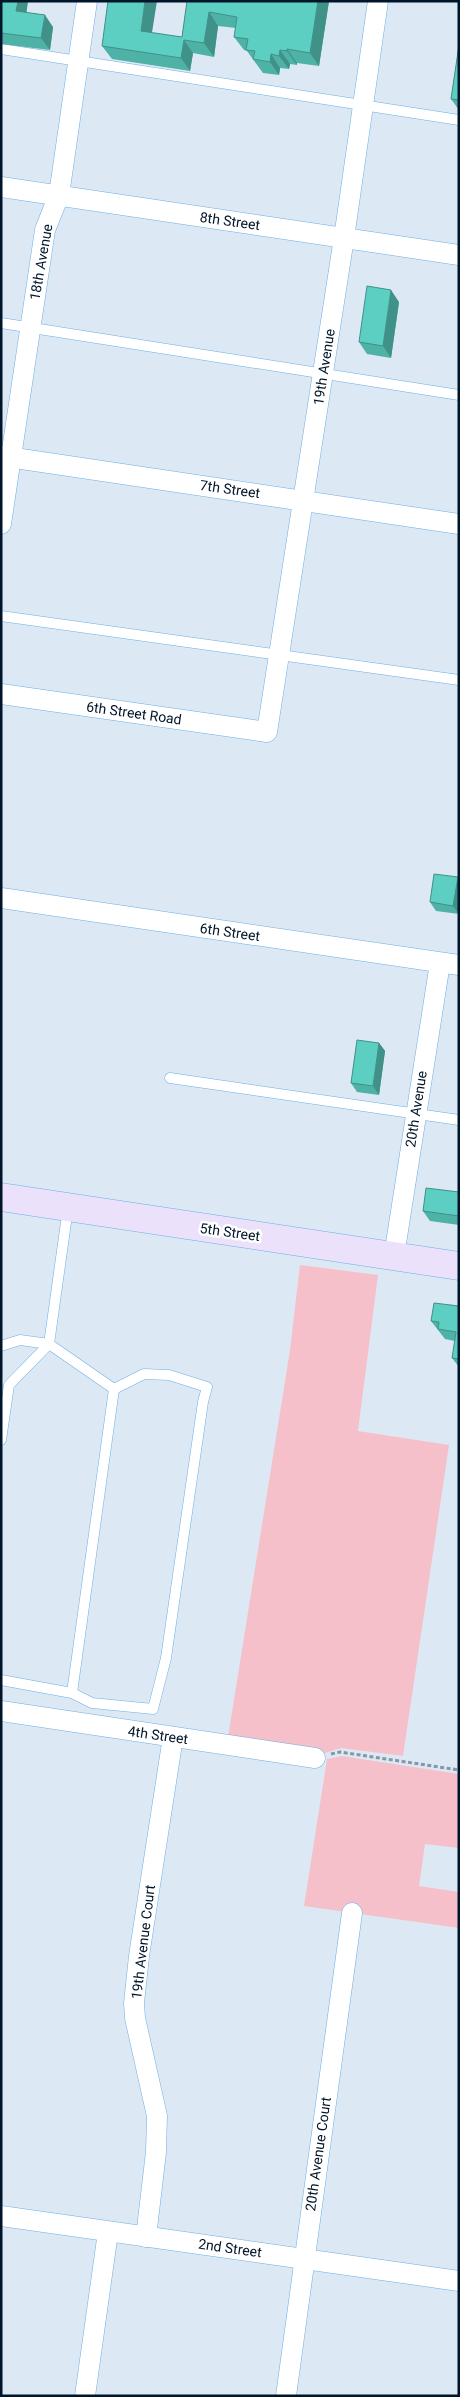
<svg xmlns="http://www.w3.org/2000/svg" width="460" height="2397" font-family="Roboto,sans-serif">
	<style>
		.green { fill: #f6c0cb }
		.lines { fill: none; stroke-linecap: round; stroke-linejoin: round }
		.service-casing { stroke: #6baee6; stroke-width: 11 }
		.minor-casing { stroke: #6baee6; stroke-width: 21 }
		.secondary-casing { stroke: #6baee6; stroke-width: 29 }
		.path { stroke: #8797a6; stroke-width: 3; stroke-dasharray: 4 2.5; stroke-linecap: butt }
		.service { stroke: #fff; stroke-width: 10 }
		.minor { stroke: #fff; stroke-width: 20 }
		.secondary { stroke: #ece1fa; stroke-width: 28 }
		.wall { fill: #4fb2a7 }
		.shaded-wall { fill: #409188 }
		.building { fill: #5ccfc2; stroke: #409188 }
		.labels { text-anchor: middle; stroke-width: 5; stroke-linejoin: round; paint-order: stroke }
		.street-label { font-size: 14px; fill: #001529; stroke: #fff }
	</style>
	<rect width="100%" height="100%" fill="#dce9f4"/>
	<g class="green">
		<path d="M300,1265L378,1275L358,1431L449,1445L403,1756L341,1748L325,1753L228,1737L290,1350Z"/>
		<path d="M342,1756L459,1774V1848L425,1844L419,1886L459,1892V1928L304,1906L327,1759Z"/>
	</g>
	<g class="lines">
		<defs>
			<g id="service">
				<path d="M1,49L459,120"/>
				<path d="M1,323L459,395"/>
				<path d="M1,616L459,680"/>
				<path d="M170,1078L459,1120"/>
				<path d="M1,1346L20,1340L49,1344"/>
				<path d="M1,1440L9,1385L49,1344"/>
				<path d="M1,1680L72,1693L92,1703L153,1709L166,1658L203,1402L207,1387L169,1375L144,1374L114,1389L49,1344L68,1208"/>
				<path d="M72,1693L114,1389"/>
			</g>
			<g id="minor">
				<path d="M1,187L459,255"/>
				<path d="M1,456L459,524"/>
				<path d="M1,524L45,230L59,195L87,1"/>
				<path d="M1,694L267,732L344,238L378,1"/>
				<path d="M1,898L459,965"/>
				<path d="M394,1256L440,963"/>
				<path d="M1,1711L315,1758"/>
				<path d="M1,2216L459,2281"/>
				<path d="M146,2237L156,2152L157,2116L135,2018L134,2003L139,1956L173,1737"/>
				<path d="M85,2396L108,2232"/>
				<path d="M286,2396L352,1913"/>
			</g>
			<path id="secondary" d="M1,1197L459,1266"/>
		</defs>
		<use href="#service" class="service-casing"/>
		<use href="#minor" class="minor-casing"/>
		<use href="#secondary" class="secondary-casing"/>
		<path class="path" d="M331,1754L340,1752L459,1770"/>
		<use href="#service" class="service"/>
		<use href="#minor" class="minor"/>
		<use href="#secondary" class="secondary"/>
	</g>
	<g class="wall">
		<path d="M1,1H28L26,13L53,27L50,50L1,44Z"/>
		<path d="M187,1H329L319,66L297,63V65L290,64L289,69L280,68L279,75L263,73L247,51L244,50L234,37L236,28L218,26L214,57L193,53L190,71L112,59L102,46L152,33L182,37Z"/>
		<path d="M459,45V110L451,99Z"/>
		<path d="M399,302L391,358L367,354L359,342Z"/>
		<path d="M459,879V914L436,911L430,902Z"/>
		<path d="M379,1043L385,1051L379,1095L357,1092L351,1083Z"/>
		<path d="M459,1192V1225L430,1221L423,1211Z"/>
		<path d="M459,1306V1367L452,1358L455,1341L445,1339L431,1321Z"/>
	</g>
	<g class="shaded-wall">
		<path d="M18,1H28L25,23L16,11Z"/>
		<path d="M145,1H157L150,45L141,31Z"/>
		<path d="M318,1H329L319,66L310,53Z"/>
		<path d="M209,12L218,26L214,57L204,43Z"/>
		<path d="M45,15L53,27L50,50L41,38Z"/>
		<path d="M184,40L193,53L190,71L181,58Z"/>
		<path d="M287,49L297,63V65L287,51Z"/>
		<path d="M280,50L290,64L289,69L279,56Z"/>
		<path d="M271,54L280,68L279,75L270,62Z"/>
		<path d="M391,290L399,302L391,358L383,346Z"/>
		<path d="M458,877L459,879V914L453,906Z"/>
		<path d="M379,1043L385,1051L379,1095L373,1086Z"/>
	</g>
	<g class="building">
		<path d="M1,1H18L16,11L45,15L41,38L1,33Z"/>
		<path d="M108,1H145L141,31L182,37L187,1H318L310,53L287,49V51L280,50L279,56L271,54L270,62L253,59L255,51L246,50L248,39L234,37L237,17L209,12L204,43L184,40L181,58L102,46Z"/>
		<path d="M459,45V100L451,99Z"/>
		<path d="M367,286L391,290L383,346L359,342Z"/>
		<path d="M434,874L458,877L453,906L430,902Z"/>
		<path d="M357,1040L379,1043L373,1086L351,1083Z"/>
		<path d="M426,1188L459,1192V1216L423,1211Z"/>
		<path d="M434,1303L459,1306V1359L452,1358L456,1332L438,1329L439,1322L431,1321Z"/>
	</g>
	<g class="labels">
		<g class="street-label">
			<text transform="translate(230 221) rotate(8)" y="5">8th Street</text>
			<text transform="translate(41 262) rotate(-80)" y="5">18th Avenue</text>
			<text transform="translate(324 367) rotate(-81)" y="5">19th Avenue</text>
			<text transform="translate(230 489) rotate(8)" y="5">7th Street</text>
			<text transform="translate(134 713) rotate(8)" y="5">6th Street Road</text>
			<text transform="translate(230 932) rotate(8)" y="5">6th Street</text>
			<text transform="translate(416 1109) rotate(-81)" y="5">20th Avenue</text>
			<text transform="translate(230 1232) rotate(8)" y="5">5th Street</text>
			<text transform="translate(158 1735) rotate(8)" y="5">4th Street</text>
			<text transform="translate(143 1942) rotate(-83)" y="5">19th Avenue Court</text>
			<text transform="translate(318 2154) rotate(-82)" y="5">20th Avenue Court</text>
			<text transform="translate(230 2248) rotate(8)" y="5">2nd Street</text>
		</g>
	</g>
	<rect width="460" height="2397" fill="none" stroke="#001529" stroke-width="5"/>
</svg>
